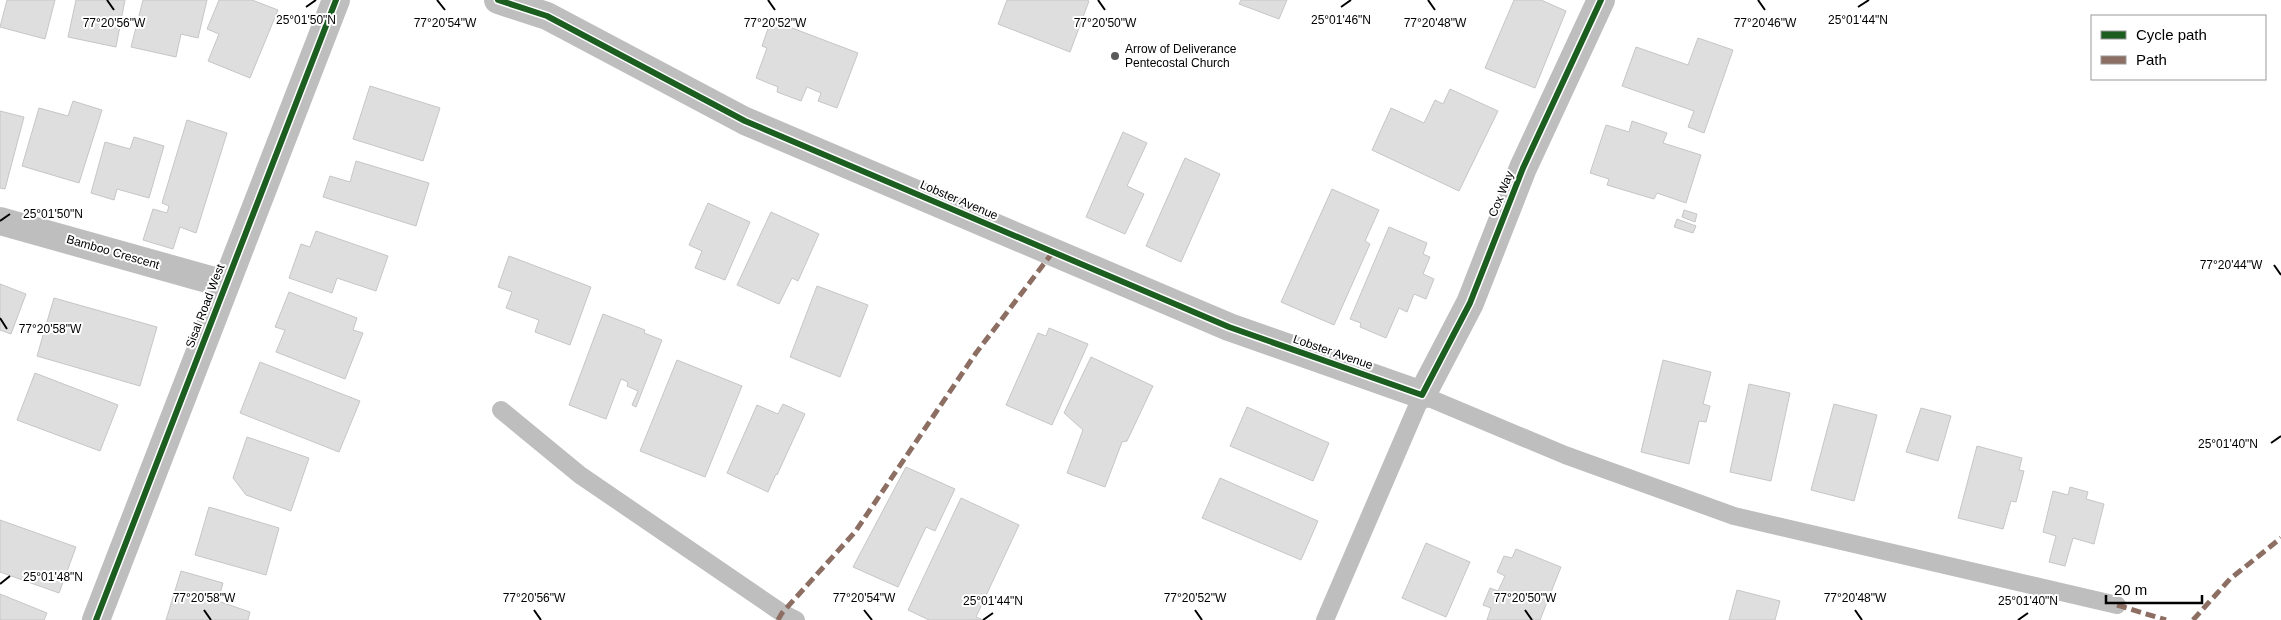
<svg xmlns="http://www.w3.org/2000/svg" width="2281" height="620" font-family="Arial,sans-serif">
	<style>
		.building { fill: #dedede; stroke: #c6c6c6 }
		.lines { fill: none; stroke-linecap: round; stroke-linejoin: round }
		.lane { stroke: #bebebe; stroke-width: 18 }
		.street { stroke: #bebebe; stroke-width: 28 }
		.quiet { stroke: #8d6e63; stroke-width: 5; stroke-dasharray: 10 5; stroke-linecap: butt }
		.cycleway-casing { stroke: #fff; stroke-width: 9 }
		.cycleway { stroke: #1b5e20; stroke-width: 6 }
		.ticks { fill: none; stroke: #000; stroke-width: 2 }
		.poi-dot { fill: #595959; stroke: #fff; stroke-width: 2 }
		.labels { text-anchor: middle; stroke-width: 4; stroke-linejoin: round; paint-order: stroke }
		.poi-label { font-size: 12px; fill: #000; stroke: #fff; text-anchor: start }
		.street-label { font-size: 12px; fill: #000; stroke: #fff }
		.ticks-label { font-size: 12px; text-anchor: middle; fill: #000; stroke: #fff; stroke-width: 4; stroke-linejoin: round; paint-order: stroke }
	</style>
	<rect width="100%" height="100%" fill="#fff"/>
	<g class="building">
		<path d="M7,0H55L45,39L0,27Z"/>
		<path d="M76,0H125L116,47L68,37Z"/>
		<path d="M143,0H207L198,38L181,34L176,57L131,47Z"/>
		<path d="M219,0H252L278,10L250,78L208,61L219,34L207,29Z"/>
		<path d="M1007,0H1087L1089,1L1070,52L998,24Z"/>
		<path d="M1241,0H1287L1279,19L1239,4Z"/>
		<path d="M1514,0H1541L1566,11L1535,88L1485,68Z"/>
		<path d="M771,20L858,53L837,108L818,101L821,93L807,87L801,101L777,92L778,87L756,78L767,48L762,46Z"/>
		<path d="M1698,38L1733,50L1704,133L1688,127L1694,111L1622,86L1636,47L1688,65Z"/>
		<path d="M370,86L440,108L423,161L353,139Z"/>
		<path d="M1450,89L1498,111L1459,191L1372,150L1391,108L1424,123L1435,100L1443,104Z"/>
		<path d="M73,101L102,110L79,183L22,166L39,108L68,116Z"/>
		<path d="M0,111L24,117L5,189L0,188Z"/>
		<path d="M187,120L227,133L196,233L180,227L173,249L143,240L153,209L167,213L169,206L162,203Z"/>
		<path d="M1632,121L1667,133L1663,143L1701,155L1686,203L1657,193L1654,199L1607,185L1609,179L1590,173L1606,125L1629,132Z"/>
		<path d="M1123,132L1147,143L1127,186L1144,194L1125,234L1086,217Z"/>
		<path d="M134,137L164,146L149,198L117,189L114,200L91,193L105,142L130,149Z"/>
		<path d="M1185,158L1220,174L1181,262L1146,246Z"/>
		<path d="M356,161L429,183L416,226L323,197L330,176L350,182Z"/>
		<path d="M1332,189L1379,210L1365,241L1370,244L1334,325L1281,302Z"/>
		<path d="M708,203L750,222L725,280L695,268L702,251L689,245Z"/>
		<path d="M1684,210L1697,214L1695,222L1682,217Z"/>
		<path d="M771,212L819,234L798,281L792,278L779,304L737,285Z"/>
		<path d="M1677,219L1696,226L1693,233L1674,227Z"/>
		<path d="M1389,227L1427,243L1423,254L1430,257L1423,274L1434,279L1426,299L1414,294L1407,312L1399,308L1386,338L1360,327L1361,323L1350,319Z"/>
		<path d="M316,231L388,256L376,291L337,278L332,293L289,278L301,244L310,247Z"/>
		<path d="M509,256L591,287L570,345L535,332L539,320L506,308L512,292L498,287Z"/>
		<path d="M0,284L26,294L11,334L0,330Z"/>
		<path d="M817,286L868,305L840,377L790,357Z"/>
		<path d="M289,292L357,318L353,330L363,333L345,379L276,352L285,330L275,327Z"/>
		<path d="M54,298L157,327L140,386L37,356Z"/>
		<path d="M603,314L645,330L644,333L662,340L636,407L632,405L638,391L627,386L628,382L621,379L606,419L569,405Z"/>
		<path d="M1049,328L1088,344L1052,425L1006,405L1038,333L1046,336Z"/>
		<path d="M1091,357L1153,386L1127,441L1122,442L1105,487L1067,473L1083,430L1064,413Z"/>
		<path d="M677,360L742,386L705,477L640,451Z"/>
		<path d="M1663,360L1711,372L1703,404L1710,406L1706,422L1699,421L1689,464L1641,452Z"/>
		<path d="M260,362L360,401L339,452L240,413Z"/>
		<path d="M35,373L118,405L100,451L17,420Z"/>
		<path d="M1749,384L1790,393L1771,481L1730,472Z"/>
		<path d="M783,404L805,414L777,475L776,474L768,492L727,473L757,405L778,414Z"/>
		<path d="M1834,404L1877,415L1854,501L1811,490Z"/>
		<path d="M1247,407L1329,443L1313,481L1230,446Z"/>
		<path d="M1921,408L1951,416L1938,461L1906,452Z"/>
		<path d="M247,437L309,458L291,511L246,495L233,478Z"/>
		<path d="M1977,446L2022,458L2019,470L2024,471L2016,502L2011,501L2003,529L1958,518Z"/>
		<path d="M906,467L955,489L935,531L926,527L898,587L853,567Z"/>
		<path d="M1220,478L1318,521L1301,560L1202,518Z"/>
		<path d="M2070,487L2088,492L2086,499L2104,504L2094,544L2073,538L2065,566L2049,562L2056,536L2043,532L2053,491L2068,495Z"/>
		<path d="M961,498L1019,525L976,617L983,620H929L908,610Z"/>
		<path d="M209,507L279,528L266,575L195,555Z"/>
		<path d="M0,520L76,547L59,593L0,572Z"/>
		<path d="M1426,543L1470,562L1446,617L1402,598Z"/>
		<path d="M1516,549L1561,567L1540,620H1487L1491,608L1483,605L1490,588L1498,591L1505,576L1497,572L1504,556L1512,558Z"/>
		<path d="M181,571L223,583L218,601L250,612L248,620H166Z"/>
		<path d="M1737,590L1780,601L1775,620H1729Z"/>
		<path d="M0,594L47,613L44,620H0Z"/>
	</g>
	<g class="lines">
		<g class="lane">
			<path d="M501,410L580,475L782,613L796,620"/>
			<path d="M1325,620L1422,395L1565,455L1734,516L2117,605"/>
		</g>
		<g class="street">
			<path d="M498,0L547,16L745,121L1229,327L1422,395L1470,303L1523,168L1601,0"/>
			<path d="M0,221L225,284"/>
			<path d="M96,620L336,0"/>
		</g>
		<g class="quiet">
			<path d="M2117,605L2166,620"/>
			<path d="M778,620L782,613L855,532L976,353L1053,252"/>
			<path d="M2193,620L2230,579L2281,538"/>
		</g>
		<defs>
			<g id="cycleway">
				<path d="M498,0L547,16L745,121L1229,327L1422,395L1470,303L1523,168L1601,0"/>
				<path d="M96,620L336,0"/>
			</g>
		</defs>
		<use href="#cycleway" class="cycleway-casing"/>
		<use href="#cycleway" class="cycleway"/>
	</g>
	<path class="ticks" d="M107,0L114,10M437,0L445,10M768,0L775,10M1098,0L1105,10M1428,0L1435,10M1758,0L1765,10M306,7L316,0M1341,7L1351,0M1858,7L1869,0M0,221L10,214M2274,265L2281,275M0,318L7,329M2271,443L2281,436M0,584L10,576M204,610L211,620M534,610L541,620M864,610L872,620M1195,610L1202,620M1525,610L1532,620M1855,610L1862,620M983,620L993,613M2018,620L2028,613"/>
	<circle class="poi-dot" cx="1115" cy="56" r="5"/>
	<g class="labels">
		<g class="poi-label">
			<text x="1125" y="53">Arrow of Deliverance<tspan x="1125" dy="14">Pentecostal Church</tspan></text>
		</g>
		<g class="street-label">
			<text transform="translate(1501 194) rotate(-68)" y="4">Cox Way</text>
			<text transform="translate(959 200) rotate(23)" y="4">Lobster Avenue</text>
			<text transform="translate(113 252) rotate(16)" y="4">Bamboo Crescent</text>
			<text transform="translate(205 306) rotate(-69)" y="4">Sisal Road West</text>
			<text transform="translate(1333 352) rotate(19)" y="4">Lobster Avenue</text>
		</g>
	</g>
	<g class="ticks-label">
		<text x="306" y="24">25°01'50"N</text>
		<text x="1341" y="24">25°01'46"N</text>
		<text x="1858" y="24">25°01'44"N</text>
		<text x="1105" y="27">77°20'50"W</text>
		<text x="114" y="27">77°20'56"W</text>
		<text x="445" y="27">77°20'54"W</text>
		<text x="775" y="27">77°20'52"W</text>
		<text x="1435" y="27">77°20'48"W</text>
		<text x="1765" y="27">77°20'46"W</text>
		<text x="53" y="218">25°01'50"N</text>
		<text x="2231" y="269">77°20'44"W</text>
		<text x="50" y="333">77°20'58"W</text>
		<text x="2228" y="448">25°01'40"N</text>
		<text x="53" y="581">25°01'48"N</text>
		<text x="204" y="602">77°20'58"W</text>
		<text x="534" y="602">77°20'56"W</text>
		<text x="864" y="602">77°20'54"W</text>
		<text x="1195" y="602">77°20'52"W</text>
		<text x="1525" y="602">77°20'50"W</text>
		<text x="1855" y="602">77°20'48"W</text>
		<text x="993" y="605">25°01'44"N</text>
		<text x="2028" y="605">25°01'40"N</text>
	</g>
	<rect x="2091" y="15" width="175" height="65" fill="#ffffff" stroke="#999999"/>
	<rect x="2101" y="31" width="25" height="8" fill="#1b5e20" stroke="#999999"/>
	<text x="2136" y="40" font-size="15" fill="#000000">Cycle path</text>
	<rect x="2101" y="56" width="25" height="8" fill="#8d6e63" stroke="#999999"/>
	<text x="2136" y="65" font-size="15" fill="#000000">Path</text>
	<path d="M2106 595v8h96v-8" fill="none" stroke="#000000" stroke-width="2.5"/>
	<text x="2114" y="595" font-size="15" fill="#000000" stroke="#ffffff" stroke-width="4" paint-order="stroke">20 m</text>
</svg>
